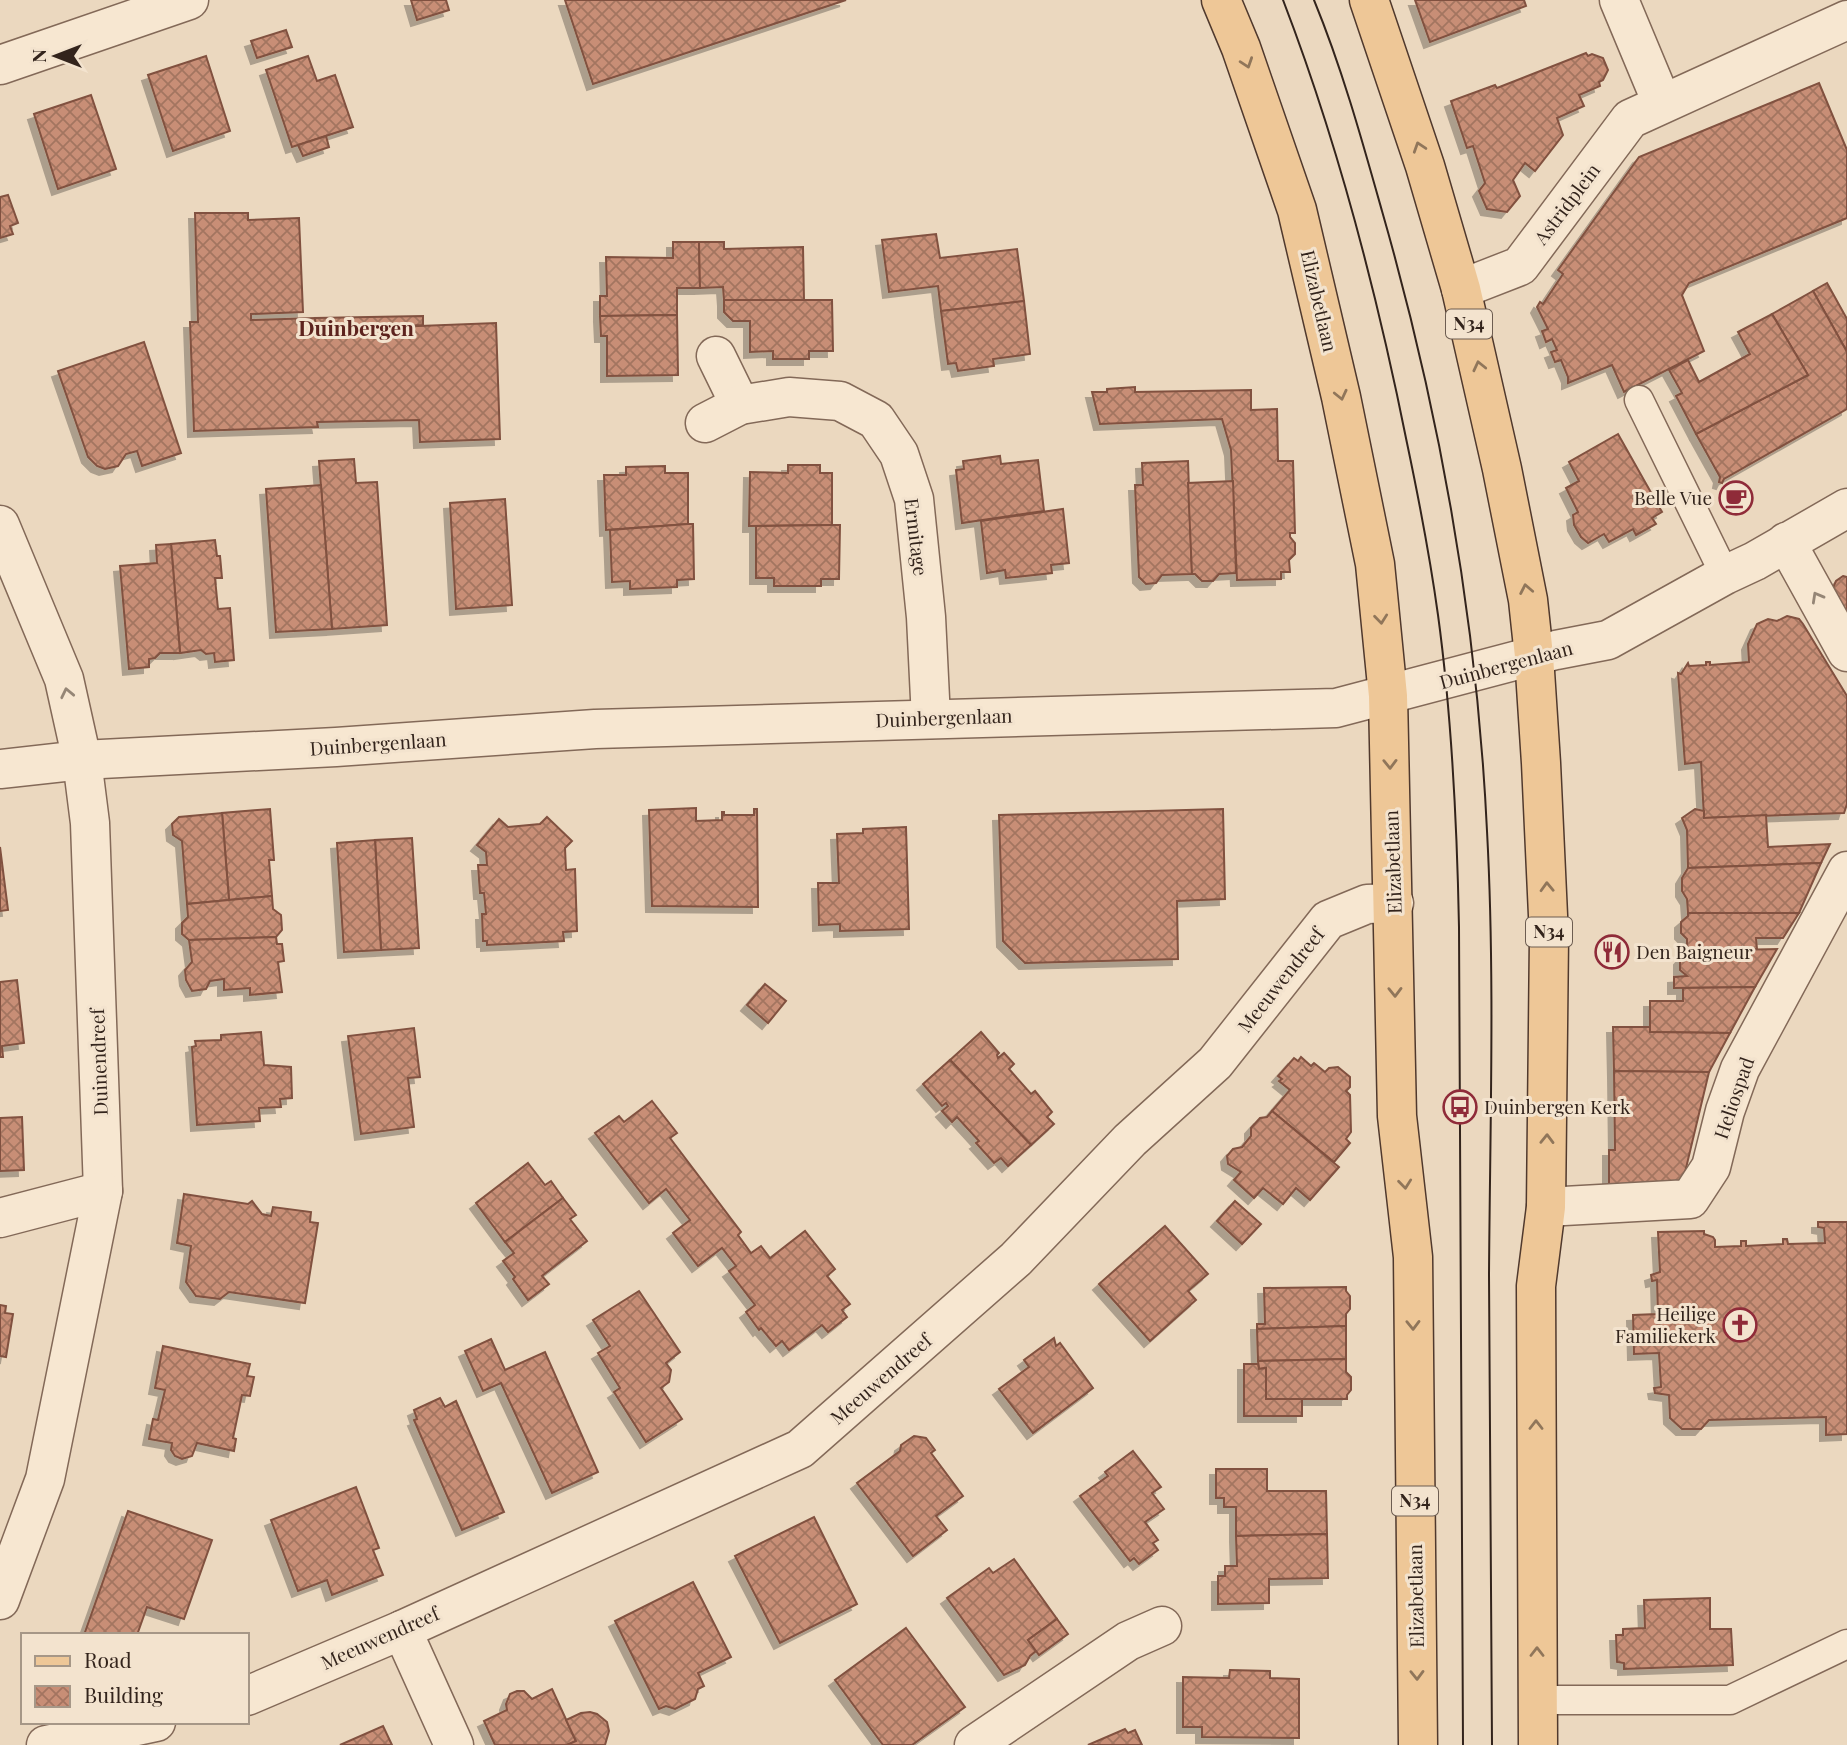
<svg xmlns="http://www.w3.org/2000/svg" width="1847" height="1745" font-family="'Playfair Display',serif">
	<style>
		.building { fill: url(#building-cross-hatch); stroke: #81513f; stroke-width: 2; filter: url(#shadow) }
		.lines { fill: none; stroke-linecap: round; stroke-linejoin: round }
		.service-casing { stroke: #836958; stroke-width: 31 }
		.minor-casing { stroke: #836958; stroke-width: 41 }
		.primary-casing { stroke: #50392d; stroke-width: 41 }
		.service { stroke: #f7e7d1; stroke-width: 28 }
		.minor { stroke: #f7e7d1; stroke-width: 38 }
		.primary { stroke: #eec797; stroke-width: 38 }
		.tram { stroke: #33241c; stroke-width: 2 }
		.oneway { stroke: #90765a }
		.oneway2 { stroke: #958676 }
		.labels { text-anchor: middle; stroke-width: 6; stroke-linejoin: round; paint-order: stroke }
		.shield { fill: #f3e3ce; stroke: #6d5d51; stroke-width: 2 }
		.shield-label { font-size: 18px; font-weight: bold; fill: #33241c }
		.street-label { font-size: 19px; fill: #33241c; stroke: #f3e3ce }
		.poi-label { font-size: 19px; fill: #33241c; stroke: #f3e3ce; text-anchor: end }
		.neighbourhood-label { font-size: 21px; font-weight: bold; fill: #5d231e; stroke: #f3e3ce }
	</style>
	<defs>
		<pattern id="building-cross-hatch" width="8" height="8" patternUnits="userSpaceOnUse" patternTransform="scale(1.75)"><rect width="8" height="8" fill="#c88e76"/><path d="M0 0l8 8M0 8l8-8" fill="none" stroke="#a37460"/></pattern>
		<filter id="shadow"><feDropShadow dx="-6" dy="6" stdDeviation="0" flood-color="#0004"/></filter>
	</defs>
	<rect width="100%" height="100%" fill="#ebd8bf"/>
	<g class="building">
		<path d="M411,0H446L449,10L417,20Z"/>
		<path d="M565,0H846L593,84Z"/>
		<path d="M1415,0H1524L1526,6L1430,42Z"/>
		<path d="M286,30L292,47L257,58L251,41Z"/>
		<path d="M1586,53L1588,56L1592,54L1603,58L1608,70L1603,80L1599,82L1600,86L1579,95L1584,106L1557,118L1563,135L1535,171L1525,163L1513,180L1520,196L1507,212L1487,209L1479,191L1485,183L1473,146L1467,148L1451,101L1495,85L1497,88Z"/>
		<path d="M206,56L230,131L173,151L148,75Z"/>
		<path d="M308,56L317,81L335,75L353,127L292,147L266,70Z"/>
		<path d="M1819,83L1847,150V218L1689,283L1682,295L1704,351L1624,392L1612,365L1568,383V377L1561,360L1555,362L1551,352L1557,350L1552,339L1546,342L1542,331L1548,329L1537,307L1540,302L1543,304L1563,274L1558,270L1639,157Z"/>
		<path d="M91,95L116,169L58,189L34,114Z"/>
		<path d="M326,136L329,147L303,156L298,145Z"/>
		<path d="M8,195L18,223L10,226L13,234L0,238V197Z"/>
		<path d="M195,213H248V220L299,218L303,312L251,314V320L315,318L316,330L496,323L500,439L420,442L419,420L317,422L318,427L194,431L190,322H198Z"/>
		<path d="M936,234L940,258L1017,249L1024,301L941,311L938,286L889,292L882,240Z"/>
		<path d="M673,242H699L700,288H677V315L600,316V296H607L606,257L673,258Z"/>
		<path d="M699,242H724V249L803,247L804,300H724L723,287L700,288Z"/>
		<path d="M1827,283L1847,319V352L1813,291Z"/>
		<path d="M1813,291L1847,352V409L1724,479L1722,483L1719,482L1720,477L1696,434L1808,375L1772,314Z"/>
		<path d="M724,300H832L833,351H809V359H773V351L750,352V321H733L724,312Z"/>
		<path d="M1024,301L1030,354L993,359L994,366L958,371L956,363L948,364L941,311Z"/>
		<path d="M1772,314L1808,375L1696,434L1676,396L1682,393L1669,370L1688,360L1699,382L1750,354L1738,332Z"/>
		<path d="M677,315L678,375L607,376V336H601L600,316Z"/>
		<path d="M423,316V325L316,330L315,318Z"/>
		<path d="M144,342L181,453L142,466L137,451L126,454L118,466L105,469L97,466L88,457L58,371Z"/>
		<path d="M1135,387V392L1251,390V410L1277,409L1278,461H1293L1295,533H1290V537L1295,543V554L1289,560L1290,572H1281V579L1237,580L1231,450L1222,419L1100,424L1092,392H1107V389Z"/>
		<path d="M1618,434L1662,512L1652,518L1656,524L1636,535L1633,529L1609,542L1604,534L1588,543L1581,537L1574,525L1573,515L1578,512L1566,488L1579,481L1569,462Z"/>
		<path d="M1000,456L1001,464L1038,460L1044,511L962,523L956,470L964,469L963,461Z"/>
		<path d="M354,459L356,483L377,482L387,625L332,629L319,461Z"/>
		<path d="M1188,461L1192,574L1162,575L1156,583L1146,584L1139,577L1135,485H1143L1142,463Z"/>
		<path d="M788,465H820V473H832V525L749,526L750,472L788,473Z"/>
		<path d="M665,466V473H688V524L606,530L604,475H626V467Z"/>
		<path d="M1233,481L1236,573L1219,574L1213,581H1202L1195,574H1192L1188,483Z"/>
		<path d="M321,485L332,629L276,632L266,489Z"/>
		<path d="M505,499L512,605L456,609L450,503Z"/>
		<path d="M1063,509L1069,563L1051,565L1052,573L1006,578L1005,570L987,573L981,521Z"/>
		<path d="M688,524H693L694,579L677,580V587L630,589V581L612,582L610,530Z"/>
		<path d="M832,525H840L839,579H821V586H774V578H756V526Z"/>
		<path d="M215,540L217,556H220L222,578H215L218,609L230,608L234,660L215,662L214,653L206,654L201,650L180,653L171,544Z"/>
		<path d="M171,544L180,653H160L155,658L149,659V667L129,669L120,566L157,563L156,545Z"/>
		<path d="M1843,576L1847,577V629L1832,590L1836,581Z"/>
		<path d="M1787,616L1799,619L1803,624L1847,696V804L1844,813L1704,818L1701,762L1685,764L1678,673L1681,674L1688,663L1689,666L1706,665V662H1710V665L1749,662L1748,644L1757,624L1768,619L1777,621Z"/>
		<path d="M696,808V821L722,820V812H724V815H754V809H757L758,907L652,906L649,810Z"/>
		<path d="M270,809L274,860H269L272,896L229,900L222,813Z"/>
		<path d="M1223,809L1225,899L1177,901L1178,959L1025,963L1003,941L999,815Z"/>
		<path d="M1695,809L1704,811V818L1766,815L1768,847L1830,844L1821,863L1688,868L1687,830L1682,818Z"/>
		<path d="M222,813L229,900L187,904L182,841L173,835L172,824L179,817Z"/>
		<path d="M547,817L572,841L565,848L566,870L575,869L577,931L563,932L564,941L487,945V941H483L482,914H486L484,893H480L478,865H487L486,852L477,845L499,819L508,827L540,824Z"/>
		<path d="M906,827L909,929L840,931V924L819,925L818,883H839L837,834L863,833V829Z"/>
		<path d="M412,838L419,948L381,950L375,840Z"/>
		<path d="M375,840L381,950L344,952L337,843Z"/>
		<path d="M0,847L8,910L0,911Z"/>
		<path d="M1821,863L1799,913H1688L1687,899L1682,891V878L1688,868Z"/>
		<path d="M272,896L273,909L281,915L282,930L276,937L189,940L182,934V923L188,917L187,904Z"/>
		<path d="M1688,913H1799L1783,938H1756L1757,949L1687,951V939L1681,933V922L1688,916Z"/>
		<path d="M276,937L277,944H282L284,961L278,962L282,992L250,995V988L224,990V979L210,981L206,989L192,991L186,980L185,970L192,962L189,940Z"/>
		<path d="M1777,949L1755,987L1674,988V977L1687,976L1680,970V959L1687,951Z"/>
		<path d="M17,980L24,1043L2,1046L3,1057H0V982Z"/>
		<path d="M765,984L786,1001L768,1023L747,1005Z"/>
		<path d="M1755,987L1730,1033L1650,1032V1001H1683V988Z"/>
		<path d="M1613,1027H1650V1032L1730,1033L1709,1072L1614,1071Z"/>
		<path d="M414,1028L420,1077L408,1078L414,1127L361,1134L348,1036Z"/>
		<path d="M261,1032L264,1065L291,1067L292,1098L280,1099L281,1107L259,1108L260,1121L197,1125L192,1047L196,1046L195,1041L221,1040V1035Z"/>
		<path d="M981,1032L999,1053L997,1055L998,1058L1004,1053L1014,1064L1009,1069L1031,1094L1035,1091L1052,1112L1047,1117L1054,1124L1031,1145L950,1060Z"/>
		<path d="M1301,1057L1311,1066L1314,1063L1325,1072L1329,1068L1338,1067L1350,1077V1087L1346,1091L1350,1095L1351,1132L1346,1139L1350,1143L1334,1162L1272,1111L1290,1090L1279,1081L1282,1079L1278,1076L1294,1058L1298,1061Z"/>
		<path d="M950,1060L1031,1145L1008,1166L1001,1158L994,1163L976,1143L979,1141L957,1117L952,1122L942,1111L948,1106L946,1103L942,1106L923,1084Z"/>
		<path d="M1614,1071L1709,1072L1681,1189L1609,1185V1150H1615Z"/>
		<path d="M652,1101L677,1133L670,1138L741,1232L738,1235L751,1253L761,1246L770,1258L805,1231L835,1269L827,1276L850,1304L842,1310L847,1317L828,1332L822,1325L789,1350L782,1341L776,1346L761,1328L759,1330L746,1312L755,1305L729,1271L736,1266L722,1248L698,1266L673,1233L690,1220L666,1189L649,1203L595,1133L619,1116L624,1122Z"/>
		<path d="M1272,1111L1339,1167L1310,1200L1296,1188L1283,1204L1263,1188L1254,1198L1234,1180L1241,1172L1228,1164L1227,1156L1233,1149L1242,1147L1251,1136V1128L1260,1118L1267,1117Z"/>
		<path d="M22,1117L24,1170L0,1171V1118Z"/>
		<path d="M528,1163L545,1185L551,1181L563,1198L505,1242L476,1203Z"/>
		<path d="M184,1194L248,1204L252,1201L262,1214L271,1216L273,1207L311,1212L310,1222L318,1223L305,1303L229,1292L220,1299L196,1296L186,1282L191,1246L177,1243Z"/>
		<path d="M563,1198L576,1215L570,1219L587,1241L542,1276L549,1284L528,1300L513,1279L515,1277L503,1261L514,1253L505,1242Z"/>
		<path d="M1235,1201L1261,1224L1242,1244L1217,1221Z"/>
		<path d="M1818,1222H1847V1434L1826,1435V1417L1709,1420L1701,1429H1682L1670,1418L1669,1395L1655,1393L1654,1388L1661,1387L1659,1353L1634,1354L1633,1315L1658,1314L1657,1280L1652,1281L1651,1275L1660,1272L1658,1232L1704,1231V1234L1713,1237L1715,1240V1247L1741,1246V1241H1746V1246L1783,1244V1239H1787L1788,1244L1825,1243L1824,1228L1818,1227Z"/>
		<path d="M1165,1226L1208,1274L1188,1291L1196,1300L1150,1341L1099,1284Z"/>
		<path d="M1346,1287V1291L1350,1296V1309L1346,1314V1326L1257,1329V1324H1265L1264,1288Z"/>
		<path d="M639,1291L680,1352L666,1363L671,1370L669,1382L661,1388L682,1419L646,1442L614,1392L620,1388L598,1353L610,1346L593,1320Z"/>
		<path d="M0,1305L6,1306L5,1313L13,1314L6,1357L0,1356Z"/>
		<path d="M1346,1326V1359L1258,1361L1257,1329Z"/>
		<path d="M1054,1338L1056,1346L1060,1343L1093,1388L1033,1433L999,1389L1029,1367L1024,1360Z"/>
		<path d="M491,1339L505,1370L545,1352L598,1472L552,1493L501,1383L483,1391L465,1351Z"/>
		<path d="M163,1346L250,1364L247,1376L254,1377L250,1396L242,1395L233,1438L236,1439L234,1451L197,1443L192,1456L182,1459L175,1456L171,1450L172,1443L149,1439L153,1419L158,1420L165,1390L155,1388Z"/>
		<path d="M1346,1359V1372L1351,1377V1390L1347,1395V1399H1266V1368L1259,1369L1258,1361Z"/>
		<path d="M1244,1364H1258L1259,1369L1266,1368V1399H1302V1416H1244Z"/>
		<path d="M440,1398L445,1407L456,1401L504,1512L462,1530L414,1420L417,1419L414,1410Z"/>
		<path d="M914,1436L926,1438L935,1450L931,1453L963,1496L936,1516L947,1530L913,1556L857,1483L900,1451L901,1445Z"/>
		<path d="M1133,1451L1161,1487L1152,1493L1164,1509L1145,1522L1158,1540L1153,1543L1158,1550L1139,1564L1134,1558L1130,1561L1080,1496L1108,1476L1105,1472Z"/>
		<path d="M1216,1469H1267V1491H1326L1327,1534L1236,1536V1507H1224V1498H1216Z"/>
		<path d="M356,1487L379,1548L373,1550L383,1575L332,1595L327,1580L298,1591L271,1520Z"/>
		<path d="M128,1511L212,1540L184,1619L147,1607L137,1635H84Z"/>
		<path d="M814,1517L857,1604L780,1643L735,1556Z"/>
		<path d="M1327,1534L1328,1578L1269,1579V1603L1218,1604V1576H1225V1566H1237L1236,1536Z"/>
		<path d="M1014,1559L1057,1619L1028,1640L1036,1651L1030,1656L1025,1665L1004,1675L947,1598L989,1568L993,1573Z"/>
		<path d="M693,1582L731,1657L698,1673L704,1686L698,1689L695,1699L675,1709L666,1706L659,1709L615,1621Z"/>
		<path d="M1710,1598V1629H1731L1733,1665L1624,1669V1663L1617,1662L1616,1635H1623V1629L1645,1628L1644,1600Z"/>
		<path d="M1057,1619L1068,1634L1039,1655L1028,1640Z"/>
		<path d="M906,1628L965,1707L912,1745H883L835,1680Z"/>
		<path d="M1230,1670L1270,1671V1678L1299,1679V1738L1202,1737V1727H1183V1677L1229,1678Z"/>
		<path d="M552,1689L576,1741L567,1745H495L484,1721L507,1710L506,1704L510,1694L517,1691H524L532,1699Z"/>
		<path d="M590,1712L597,1714L607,1722L609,1731L605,1745H567L576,1741L566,1720L581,1713Z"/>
		<path d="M383,1726L392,1745H340Z"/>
		<path d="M1125,1729L1128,1733L1135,1730L1142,1745H1088Z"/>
	</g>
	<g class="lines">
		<defs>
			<g id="service">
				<path d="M1639,400L1725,575"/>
				<path d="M1537,1700H1730L1847,1644"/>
			</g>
			<g id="minor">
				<path d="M1619,0L1662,103"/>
				<path d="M0,65L189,0"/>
				<path d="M1461,289L1520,266L1630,119L1847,20"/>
				<path d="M716,356L740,405"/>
				<path d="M705,423L740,405L789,397L840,401L876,420L899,454L914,499L926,617L931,719"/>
				<path d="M0,525L64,679L82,760L90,823L103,1191L45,1479L0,1600"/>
				<path d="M1786,542L1847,652"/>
				<path d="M0,769L82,760L336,747L595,729L1336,708L1556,650L1608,640L1725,575L1755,561L1847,508"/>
				<path d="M1546,1207L1690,1199L1711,1167L1725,1111L1740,1069L1847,871"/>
				<path d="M0,1218L103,1191"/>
				<path d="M402,1630L454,1745"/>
				<path d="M247,1696L402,1630L800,1449L1016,1259L1130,1140L1215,1063L1328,920L1367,904L1394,903"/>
				<path d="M46,1745L156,1722"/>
				<path d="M974,1745L1128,1641L1162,1626"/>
			</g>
			<g id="primary">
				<path d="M1221,0L1241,48L1297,210L1341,397L1375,564L1388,696L1397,1116L1413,1257L1418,1745"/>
				<path d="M1369,0L1425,166L1461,289L1502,469L1528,600L1534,656L1541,763L1549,937L1546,1207L1536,1286L1538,1745"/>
			</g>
		</defs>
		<use href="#service" class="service-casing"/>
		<use href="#minor" class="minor-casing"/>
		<use href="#primary" class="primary-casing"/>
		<use href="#service" class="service"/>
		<use href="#minor" class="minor"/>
		<use href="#primary" class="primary"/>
		<g class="tram">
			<path d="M1283,0C1338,143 1377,293 1407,443C1419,500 1430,557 1438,615C1452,718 1457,822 1459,927L1463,1745"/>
			<path d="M1314,0C1342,68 1362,140 1382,211C1440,413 1477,621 1487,831C1495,978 1490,1127 1489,1275C1489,1431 1491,1588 1492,1745"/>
		</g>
	</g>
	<defs><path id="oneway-chevron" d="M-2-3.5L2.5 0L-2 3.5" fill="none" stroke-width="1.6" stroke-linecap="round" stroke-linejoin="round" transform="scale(1.75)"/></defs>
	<g class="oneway">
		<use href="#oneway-chevron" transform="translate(1247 63) rotate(71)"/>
		<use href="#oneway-chevron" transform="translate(1419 147) rotate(-108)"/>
		<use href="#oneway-chevron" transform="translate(1479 366) rotate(-103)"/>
		<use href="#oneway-chevron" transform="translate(1341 395) rotate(77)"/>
		<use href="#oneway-chevron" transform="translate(1526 589) rotate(-101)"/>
		<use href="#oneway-chevron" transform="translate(1381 619) rotate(84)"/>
		<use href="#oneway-chevron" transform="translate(1390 764) rotate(89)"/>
		<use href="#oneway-chevron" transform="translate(1547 887) rotate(-92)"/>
		<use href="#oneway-chevron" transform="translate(1395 992) rotate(89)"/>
		<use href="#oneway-chevron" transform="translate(1547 1139) rotate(-89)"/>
		<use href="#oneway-chevron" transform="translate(1405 1184) rotate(84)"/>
		<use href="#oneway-chevron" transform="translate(1413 1325) rotate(89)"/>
		<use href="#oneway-chevron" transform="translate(1536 1425) rotate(-90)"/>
		<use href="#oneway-chevron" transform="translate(1537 1652) rotate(-90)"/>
		<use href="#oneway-chevron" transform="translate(1417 1675) rotate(89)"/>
	</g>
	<g class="oneway2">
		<use href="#oneway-chevron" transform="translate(1817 597) rotate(-119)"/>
		<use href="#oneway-chevron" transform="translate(67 693) rotate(-102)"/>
	</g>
	<defs>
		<symbol id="cafe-ring" viewBox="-11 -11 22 22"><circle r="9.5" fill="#f3e3ce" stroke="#8f2b39" stroke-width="1.5"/><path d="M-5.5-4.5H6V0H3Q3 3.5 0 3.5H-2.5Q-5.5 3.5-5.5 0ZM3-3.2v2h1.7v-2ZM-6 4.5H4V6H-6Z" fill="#8f2b39"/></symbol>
		<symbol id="restaurant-ring" viewBox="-11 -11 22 22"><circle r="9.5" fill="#f3e3ce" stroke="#8f2b39" stroke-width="1.5"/><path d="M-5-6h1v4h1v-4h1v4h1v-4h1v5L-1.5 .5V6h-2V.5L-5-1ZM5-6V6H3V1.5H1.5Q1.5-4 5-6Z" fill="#8f2b39"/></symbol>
		<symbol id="bus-ring" viewBox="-11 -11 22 22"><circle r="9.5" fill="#f3e3ce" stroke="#8f2b39" stroke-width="1.5"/><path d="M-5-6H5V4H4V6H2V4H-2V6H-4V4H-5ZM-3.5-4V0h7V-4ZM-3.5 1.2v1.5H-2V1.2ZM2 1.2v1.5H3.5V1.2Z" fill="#8f2b39"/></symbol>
		<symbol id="church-ring" viewBox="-11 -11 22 22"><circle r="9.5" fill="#f3e3ce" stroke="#8f2b39" stroke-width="1.5"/><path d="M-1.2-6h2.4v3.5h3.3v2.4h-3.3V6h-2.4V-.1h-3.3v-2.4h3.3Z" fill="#8f2b39"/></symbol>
	</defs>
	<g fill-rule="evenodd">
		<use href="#cafe-ring" x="1717" y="479" width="38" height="38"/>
		<use href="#restaurant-ring" x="1593" y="933" width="38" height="38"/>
		<use href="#bus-ring" x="1441" y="1088" width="38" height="38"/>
		<use href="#church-ring" x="1721" y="1306" width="38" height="38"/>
	</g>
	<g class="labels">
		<g class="shield">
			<rect x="1446" y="309.5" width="46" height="29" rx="5"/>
			<rect x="1526" y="917.5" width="46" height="29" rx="5"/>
			<rect x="1392" y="1486.5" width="46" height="29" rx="5"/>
		</g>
		<g class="shield-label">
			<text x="1469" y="330">N34</text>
			<text x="1549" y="938">N34</text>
			<text x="1415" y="1507">N34</text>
		</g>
		<g class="street-label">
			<text transform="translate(1567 204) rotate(-53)" y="7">Astridplein</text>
			<text transform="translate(1319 301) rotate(77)" y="7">Elizabetlaan</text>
			<text transform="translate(916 537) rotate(83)" y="7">Ermitage</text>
			<text transform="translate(1506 665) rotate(-15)" y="7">Duinbergenlaan</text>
			<text transform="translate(944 718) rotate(-2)" y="7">Duinbergenlaan</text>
			<text transform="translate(378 744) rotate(-4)" y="7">Duinbergenlaan</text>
			<text transform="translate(1393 862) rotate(-92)" y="7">Elizabetlaan</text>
			<text transform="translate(1281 980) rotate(-52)" y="7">Meeuwendreef</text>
			<text transform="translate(99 1062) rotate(-92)" y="7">Duinendreef</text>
			<text transform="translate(1734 1098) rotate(-71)" y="7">Heliospad</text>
			<text transform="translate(881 1379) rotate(-41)" y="7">Meeuwendreef</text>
			<text transform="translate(1416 1596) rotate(-91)" y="7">Elizabetlaan</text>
			<text transform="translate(380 1638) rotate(-24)" y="7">Meeuwendreef</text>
		</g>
		<g class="poi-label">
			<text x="1712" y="505">Belle Vue</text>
			<text x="1636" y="959" text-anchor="start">Den Baigneur</text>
			<text x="1484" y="1114" text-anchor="start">Duinbergen Kerk</text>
			<text x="1716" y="1321">Heilige<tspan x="1716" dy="22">Familiekerk</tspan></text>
		</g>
		<g class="neighbourhood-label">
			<text x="356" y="336">Duinbergen</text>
		</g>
	</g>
	<rect x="21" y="1633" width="228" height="91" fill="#f3e3ce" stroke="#a69787" stroke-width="2"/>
	<rect x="35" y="1656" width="35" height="10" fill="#eec797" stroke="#a69787" stroke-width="2"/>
	<text x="84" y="1668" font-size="21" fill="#33241c">Road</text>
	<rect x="35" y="1686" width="35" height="21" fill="url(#building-cross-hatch)" stroke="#a69787" stroke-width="2"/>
	<text x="84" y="1703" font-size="21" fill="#33241c">Building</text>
	<g transform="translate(56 56) rotate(270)" stroke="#f3e3ce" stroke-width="5" paint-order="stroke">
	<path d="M0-5L12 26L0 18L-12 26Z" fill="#33241c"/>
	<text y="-10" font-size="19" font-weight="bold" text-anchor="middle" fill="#33241c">N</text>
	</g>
</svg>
